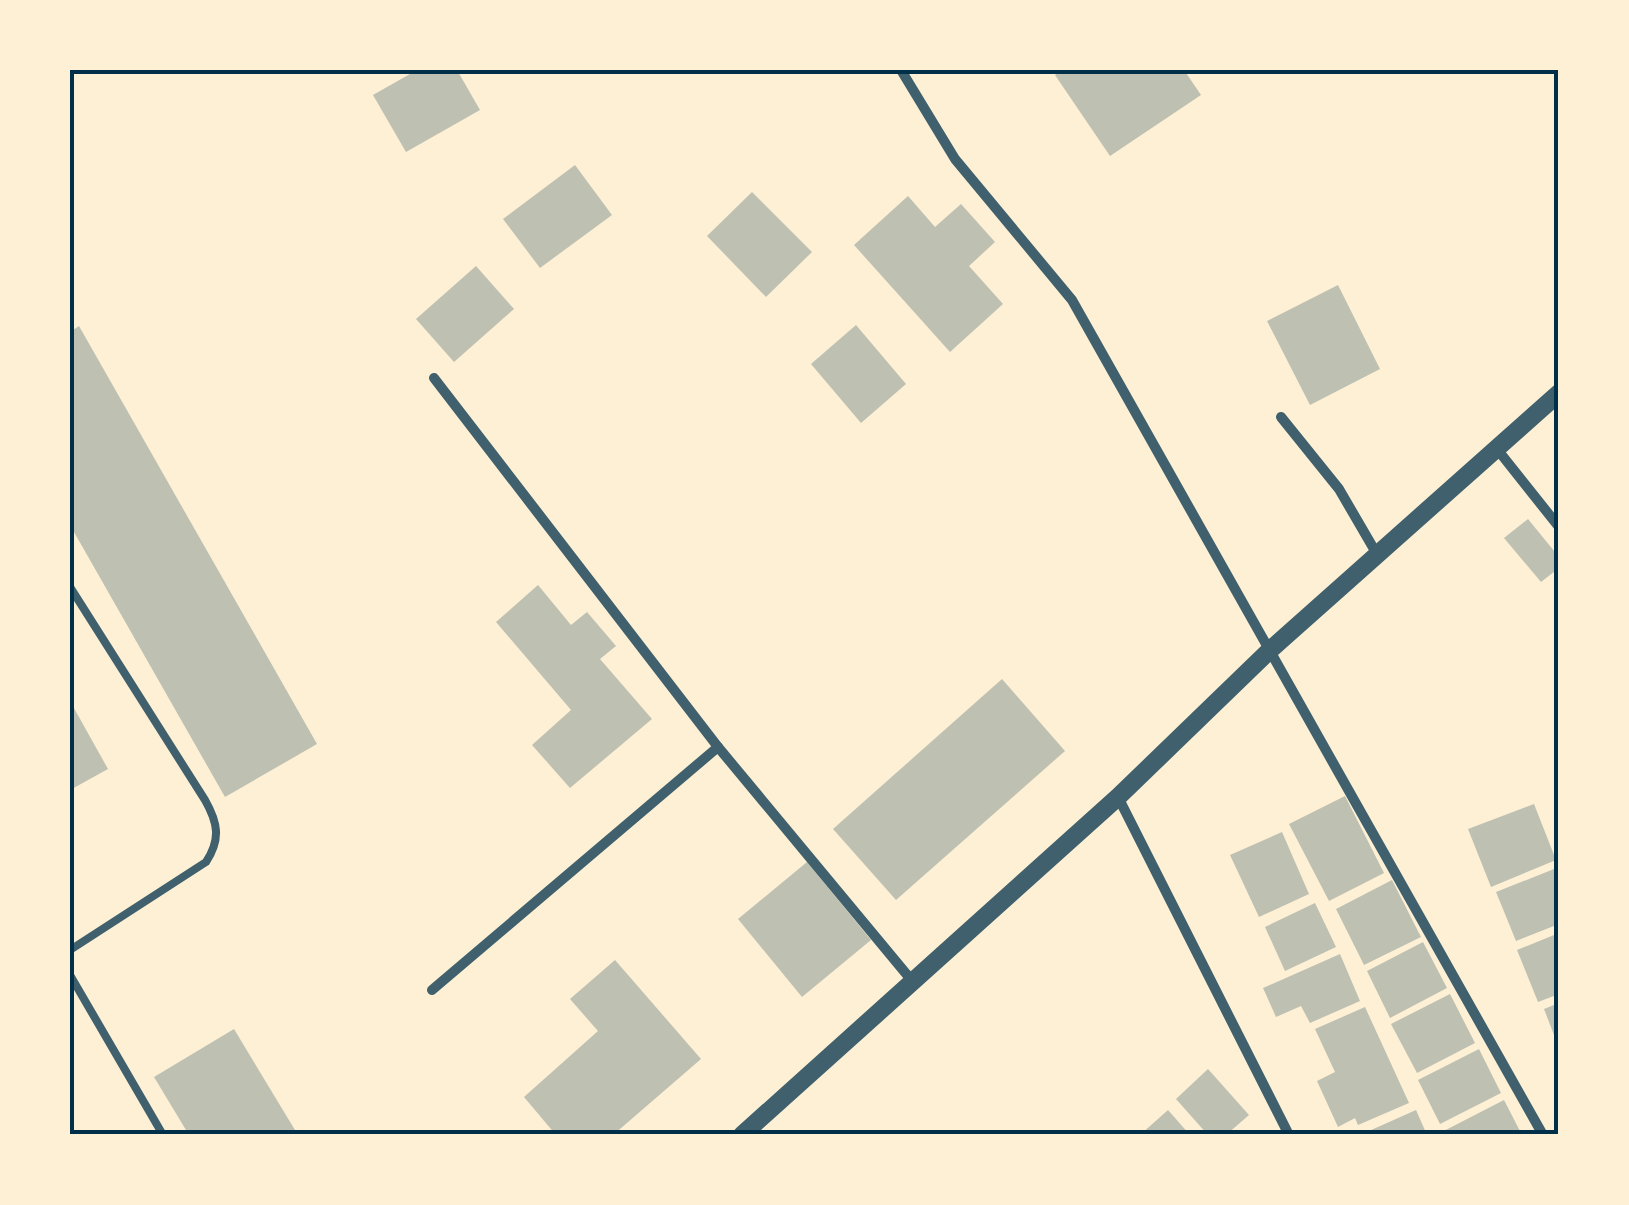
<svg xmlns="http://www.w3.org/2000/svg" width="1629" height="1205" font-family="'Open Sans',sans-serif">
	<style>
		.building { fill: #bec0b2 }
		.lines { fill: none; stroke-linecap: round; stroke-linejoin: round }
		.service { stroke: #3f606c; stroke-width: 8 }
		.minor { stroke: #3f606c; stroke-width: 10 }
		.tertiary { stroke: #3f606c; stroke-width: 18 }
		.neatline { fill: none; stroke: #003049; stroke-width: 4 }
	</style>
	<rect width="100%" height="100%" fill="#fdf0d5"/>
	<g class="building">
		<path d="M417,70H457L480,110L406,152L373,95Z"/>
		<path d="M1062,70H1184L1201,95L1110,156L1055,75Z"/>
		<path d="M575,165L612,215L540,268L503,219Z"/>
		<path d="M752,192L812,252L766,297L707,236Z"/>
		<path d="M908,196L935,227L961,204L995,242L969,266L1003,304L950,352L854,245Z"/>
		<path d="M476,266L514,309L454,362L416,319Z"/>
		<path d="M1338,285L1380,369L1310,405L1267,321Z"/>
		<path d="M856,325L906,384L861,423L811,364Z"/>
		<path d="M79,326L317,744L225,797L70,525V332Z"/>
		<path d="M1528,519L1559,557V568L1541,582L1504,538Z"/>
		<path d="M538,585L571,625L587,612L616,646L600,659L652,719L570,788L532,745L571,710L496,622Z"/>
		<path d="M1002,679L1065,751L896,900L833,829Z"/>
		<path d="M70,701L108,769L70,790Z"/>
		<path d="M1345,796L1384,873L1329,901L1289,824Z"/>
		<path d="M1534,804L1556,860L1491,887L1468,829Z"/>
		<path d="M1282,832L1309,894L1259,917L1230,855Z"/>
		<path d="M807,862L871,940L802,997L738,919Z"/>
		<path d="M1559,867V924L1516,941L1496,892Z"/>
		<path d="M1392,880L1421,937L1364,965L1336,909Z"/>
		<path d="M1315,903L1336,947L1285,971L1265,927Z"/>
		<path d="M1559,933V994L1538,1002L1517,950Z"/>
		<path d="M1423,942L1447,988L1390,1018L1367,971Z"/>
		<path d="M1340,954L1360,1001L1310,1023L1301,1006L1276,1017L1263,988Z"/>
		<path d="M615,960L701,1059L613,1135H556L524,1097L598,1031L570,999Z"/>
		<path d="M1450,994L1475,1043L1417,1073L1391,1024Z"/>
		<path d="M1559,1003V1048L1544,1009Z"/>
		<path d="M1365,1007L1409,1103L1358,1125L1355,1118L1338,1127L1317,1081L1335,1072L1315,1029Z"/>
		<path d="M234,1029L298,1135H189L154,1077Z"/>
		<path d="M1479,1049L1501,1093L1440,1124L1418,1080Z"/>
		<path d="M1208,1069L1249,1115L1226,1135H1208L1176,1099Z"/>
		<path d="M1504,1100L1522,1135H1436Z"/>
		<path d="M1168,1110L1190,1135H1140Z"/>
		<path d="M1416,1110L1427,1135H1360Z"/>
	</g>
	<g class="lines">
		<g class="service">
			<path d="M70,587L205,800C218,823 221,839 206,862L70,950"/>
			<path d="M70,975L163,1135"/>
		</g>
		<g class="minor">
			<path d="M901,70L955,159L1072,300L1543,1135"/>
			<path d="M434,378L718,747L913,982"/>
			<path d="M1281,417L1339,489L1378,556"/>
			<path d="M1497,449L1559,527"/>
			<path d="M1118,797L1289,1135"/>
			<path d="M432,990L718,747"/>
		</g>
		<path class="tertiary" d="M742,1135L1118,797L1270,650L1559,393"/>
	</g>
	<rect width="1629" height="1205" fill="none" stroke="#fdf0d5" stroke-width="145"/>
	<rect x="72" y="72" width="1484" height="1060" class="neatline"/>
</svg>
